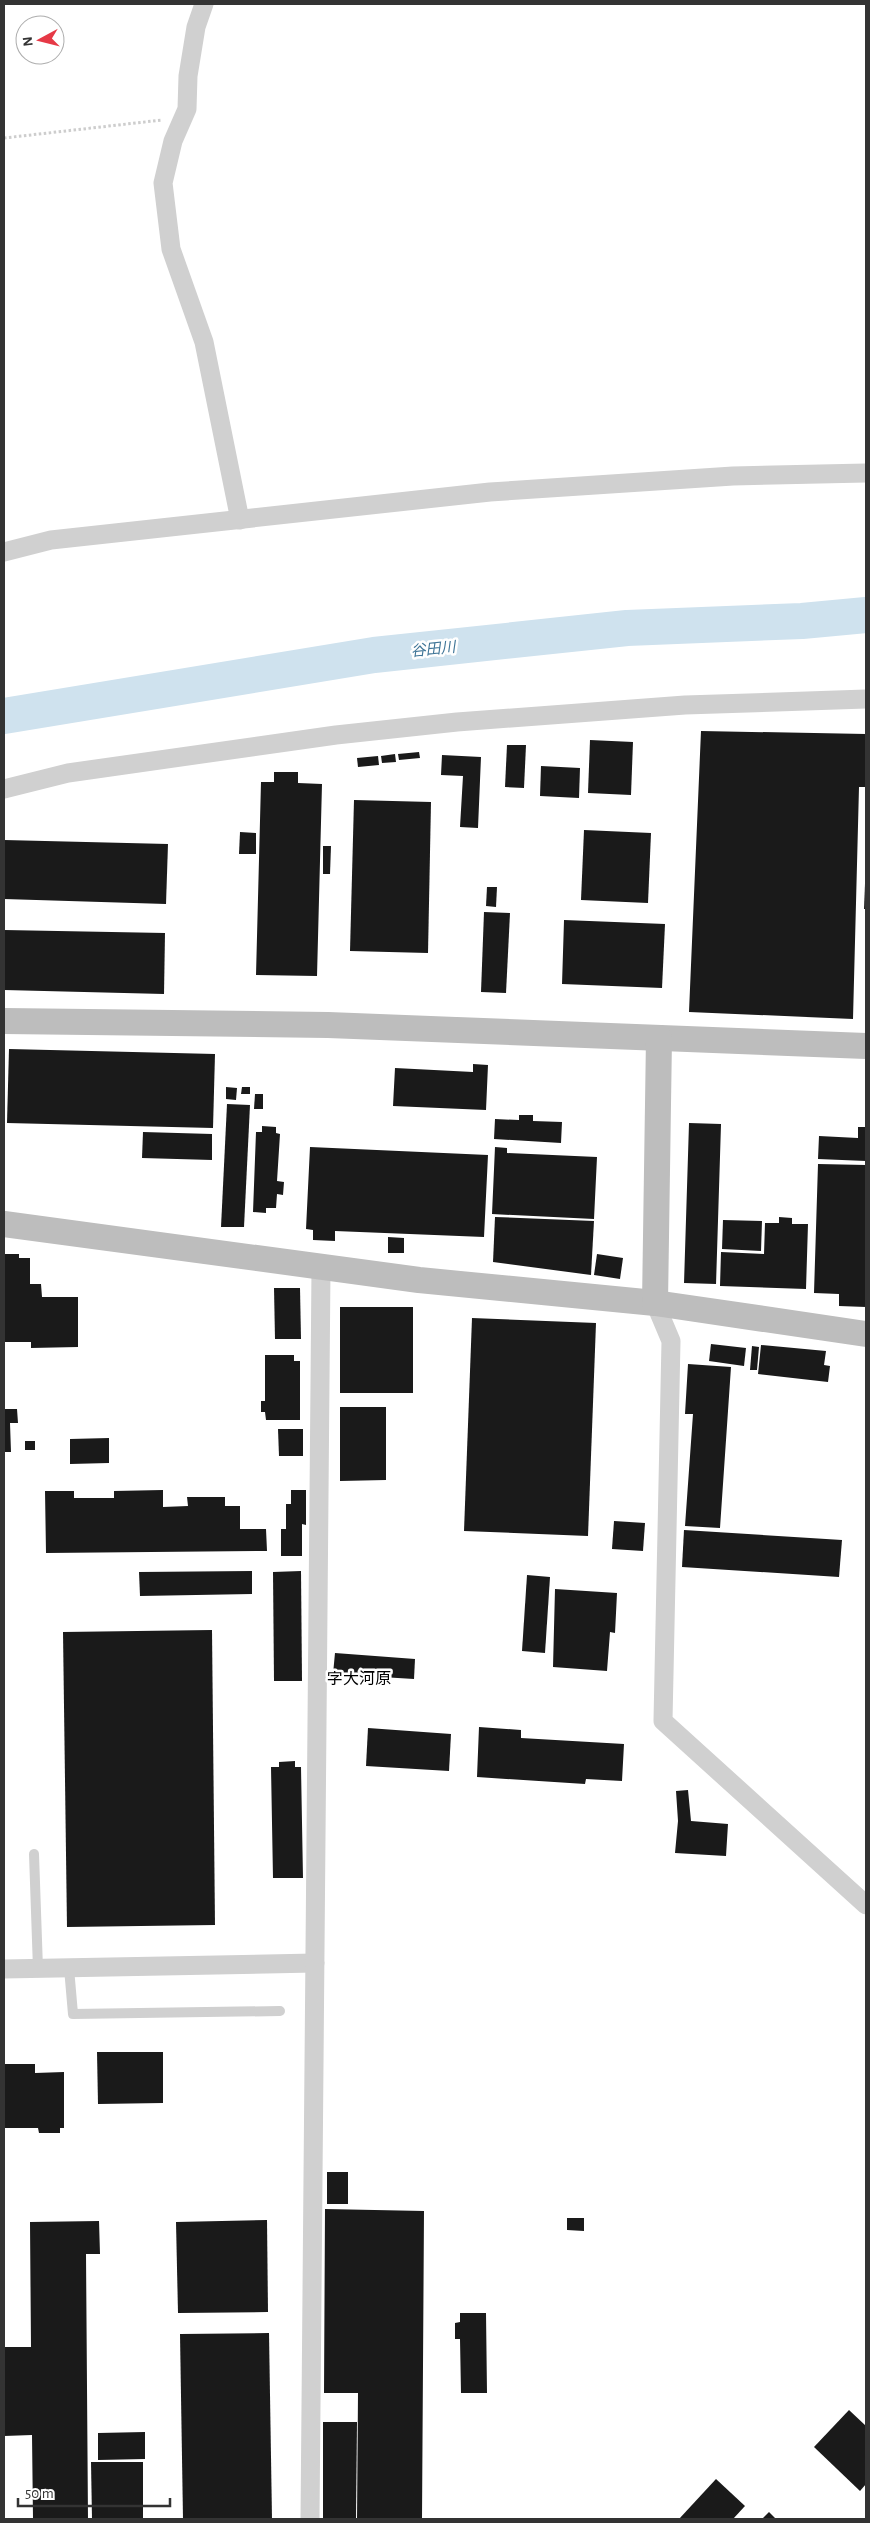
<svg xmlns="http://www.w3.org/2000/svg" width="870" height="2523" font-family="'Alegreya Sans','Noto Sans JP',sans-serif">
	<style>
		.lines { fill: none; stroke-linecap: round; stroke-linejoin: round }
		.river { stroke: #cfe2ee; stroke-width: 36 }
		.building { fill: #1a1a1a }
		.path { stroke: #cdcdcd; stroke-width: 3; stroke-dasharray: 2.5 2.5; stroke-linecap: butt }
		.lane { stroke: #d0d0d0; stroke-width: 10 }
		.street { stroke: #d0d0d0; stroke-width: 19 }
		.secondary { stroke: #bdbdbd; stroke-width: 26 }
		.labels { text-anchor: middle; stroke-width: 5; stroke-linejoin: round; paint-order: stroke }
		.water-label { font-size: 15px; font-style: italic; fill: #3f7597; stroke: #fff }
		.quarter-label { font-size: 16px; fill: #000; stroke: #fff }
	</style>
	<rect width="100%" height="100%" fill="#fff"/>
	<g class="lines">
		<path class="river" d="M4,716L374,655L627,628L802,621L866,615"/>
	</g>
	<g class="building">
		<path d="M701,731L866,734V787H859L853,1019L689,1012Z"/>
		<path d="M590,740L633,742L631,795L588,793Z"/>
		<path d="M507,745H526L524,788L505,787Z"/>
		<path d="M419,752L420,758L399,760L398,754Z"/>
		<path d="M395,754L396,762L382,763L381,756Z"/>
		<path d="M442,755L481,757L478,828L460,827L463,776L441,775Z"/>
		<path d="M378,756L379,765L358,767L357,758Z"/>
		<path d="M541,766L580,768L579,798L540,796Z"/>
		<path d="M274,772H298V783L322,784L317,976L256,975L261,782H274Z"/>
		<path d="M354,800L431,802L428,953L350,951Z"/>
		<path d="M584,830L651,833L648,903L581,900Z"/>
		<path d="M240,832L256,833V854H239Z"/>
		<path d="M4,840L168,844L166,904L4,899Z"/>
		<path d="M323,846H331L330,874H323Z"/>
		<path d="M865,884H866V909H864Z"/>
		<path d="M487,887H497L496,907L486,906Z"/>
		<path d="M484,912L510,913L506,993L481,992Z"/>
		<path d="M564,920L665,924L662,988L562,984Z"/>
		<path d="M4,930L165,933L164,994L4,990Z"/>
		<path d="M9,1049L215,1054L213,1128L7,1123Z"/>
		<path d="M473,1064L488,1065L486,1110L393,1106L395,1068L473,1072Z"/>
		<path d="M226,1087L237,1088L236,1100L226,1099Z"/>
		<path d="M242,1087H250V1094H241Z"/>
		<path d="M255,1094H263V1109H254Z"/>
		<path d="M227,1104L250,1105L244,1227H221Z"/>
		<path d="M519,1115H533V1121L562,1122L561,1143L494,1139L495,1119L519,1120Z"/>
		<path d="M689,1123L721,1124L716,1284L684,1283Z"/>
		<path d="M262,1126L276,1127V1133L280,1134L277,1181L284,1182L283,1195L277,1194L276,1208H266V1213L253,1212L256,1132H262Z"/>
		<path d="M858,1127H866V1161L818,1159L819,1136L858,1138Z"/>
		<path d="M143,1132L212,1134V1160L142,1158Z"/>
		<path d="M310,1147L488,1155L484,1237L335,1231V1241L313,1240V1230L306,1229Z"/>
		<path d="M495,1147L507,1148V1153L597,1157L594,1219L492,1214Z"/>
		<path d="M818,1164L866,1165V1307L839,1306V1294L814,1293Z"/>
		<path d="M495,1217L594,1221L591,1275L493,1262Z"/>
		<path d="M779,1217L792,1218V1224H808L806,1289L720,1286L721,1252L764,1254L765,1223H779Z"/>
		<path d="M723,1220L762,1221L761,1251L722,1249Z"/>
		<path d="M388,1237L404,1238V1253H388Z"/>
		<path d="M4,1254H19V1258H30V1284H41L42,1297H78V1347L31,1348V1342H4Z"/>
		<path d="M597,1254L623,1258L620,1279L594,1275Z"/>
		<path d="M274,1288H300L301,1339H275Z"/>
		<rect x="340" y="1307" width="73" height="86"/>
		<path d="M472,1318L596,1323L588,1536L464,1531Z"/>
		<path d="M711,1344L746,1348L744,1366L709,1361Z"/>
		<path d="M761,1345L826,1351L824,1365L830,1366L828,1382L758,1374Z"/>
		<path d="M752,1346L759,1347L757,1370H750Z"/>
		<path d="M265,1355H294V1361H300V1420H266L265,1412H261V1401H265Z"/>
		<path d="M688,1364L731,1367L720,1528L685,1526L693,1414H685Z"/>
		<path d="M340,1407H386V1480L340,1481Z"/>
		<path d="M4,1409H17L18,1423H10L11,1452H4Z"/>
		<path d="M278,1429H303V1456H279Z"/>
		<path d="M109,1438V1463L70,1464V1439Z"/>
		<rect x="25" y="1441" width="10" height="9"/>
		<path d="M163,1490V1507L188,1506L187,1497H225V1506H240V1529H266L267,1551L46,1553L45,1491H74V1498H114V1491Z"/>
		<path d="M291,1490H306V1525L302,1524V1556H281V1529H286V1504H291Z"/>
		<path d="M614,1521L645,1523L643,1551L612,1549Z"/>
		<path d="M684,1530L842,1540L839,1577L682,1567Z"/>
		<path d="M252,1571V1594L140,1596L139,1572Z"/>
		<path d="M301,1571L302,1681H274L273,1572Z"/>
		<path d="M527,1575L550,1577L545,1653L522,1651Z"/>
		<path d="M555,1589L617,1593L615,1633L610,1632L607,1671L553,1667Z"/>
		<path d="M212,1630L215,1925L67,1927L63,1632Z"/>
		<path d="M335,1653L415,1659L414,1679L333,1674Z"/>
		<path d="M479,1727L521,1730V1738L624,1744L622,1781L586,1779L585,1784L477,1777Z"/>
		<path d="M368,1728L451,1734L449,1771L366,1766Z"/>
		<path d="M295,1761V1767H301L303,1878H273L271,1767H279V1762Z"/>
		<path d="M688,1790L691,1821L728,1824L726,1856L675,1853L678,1821L676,1791Z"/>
		<path d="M97,2052H163V2103L98,2104Z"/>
		<path d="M4,2064H35V2073L64,2072V2128H60V2133H39L38,2128H4Z"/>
		<rect x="327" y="2172" width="21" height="32"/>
		<path d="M325,2209L424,2211L422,2519H357L358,2393H324Z"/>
		<path d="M567,2218H584V2231L567,2230Z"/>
		<path d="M267,2220L268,2312L178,2313L176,2222Z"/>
		<path d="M99,2221L100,2254H86L88,2519H33L32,2435L4,2436V2347H31L30,2222Z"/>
		<path d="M460,2313H486L487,2393H461L460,2339H455V2323L460,2322Z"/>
		<path d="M269,2333L272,2519H183L180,2334Z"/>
		<path d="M849,2410L866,2426V2484L860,2491L814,2447Z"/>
		<path d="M323,2422H357L356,2519H323Z"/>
		<path d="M145,2432V2459L98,2460V2433Z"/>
		<path d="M91,2462H143V2519H92Z"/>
		<path d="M716,2479L745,2506L733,2519H679Z"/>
		<path d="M769,2512L776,2519H762Z"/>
	</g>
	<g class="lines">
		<path class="path" d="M4,138L162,120"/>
		<g class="lane">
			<path d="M34,1854L38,1969"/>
			<path d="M69,1968L73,2014L280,2011"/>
		</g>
		<g class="street">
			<path d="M204,4L196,27L188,76L187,109L173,141L163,183L171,249L204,342L240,520"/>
			<path d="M4,552L51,540L490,492L733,476L866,473"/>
			<path d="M4,789L68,773L336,735L457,722L685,705L866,699"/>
			<path d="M655,1303L671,1341L663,1721L866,1905"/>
			<path d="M4,1969L315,1963"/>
			<path d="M310,2519L321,1268"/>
		</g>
		<g class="secondary">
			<path d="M4,1021L328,1025L866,1046"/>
			<path d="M4,1224L419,1280L655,1303L866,1334"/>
			<path d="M655,1303L659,1038"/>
		</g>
	</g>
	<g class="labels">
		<g class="water-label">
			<text transform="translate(433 649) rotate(-6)" y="5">谷田川</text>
		</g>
		<g class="quarter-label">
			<text x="359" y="1684">字大河原</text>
		</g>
	</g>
	<rect width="870" height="2523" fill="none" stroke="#333333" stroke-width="10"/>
	<g transform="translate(40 40) rotate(263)"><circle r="24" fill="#ffffff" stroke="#adadad"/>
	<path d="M0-4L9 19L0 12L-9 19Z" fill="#e63946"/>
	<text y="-8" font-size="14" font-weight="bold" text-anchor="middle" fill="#333333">N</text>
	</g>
	<path d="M18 2498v8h152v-8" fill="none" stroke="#333333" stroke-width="2.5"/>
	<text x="25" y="2498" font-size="15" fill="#333333" stroke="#ffffff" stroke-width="4" paint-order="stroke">50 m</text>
</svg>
